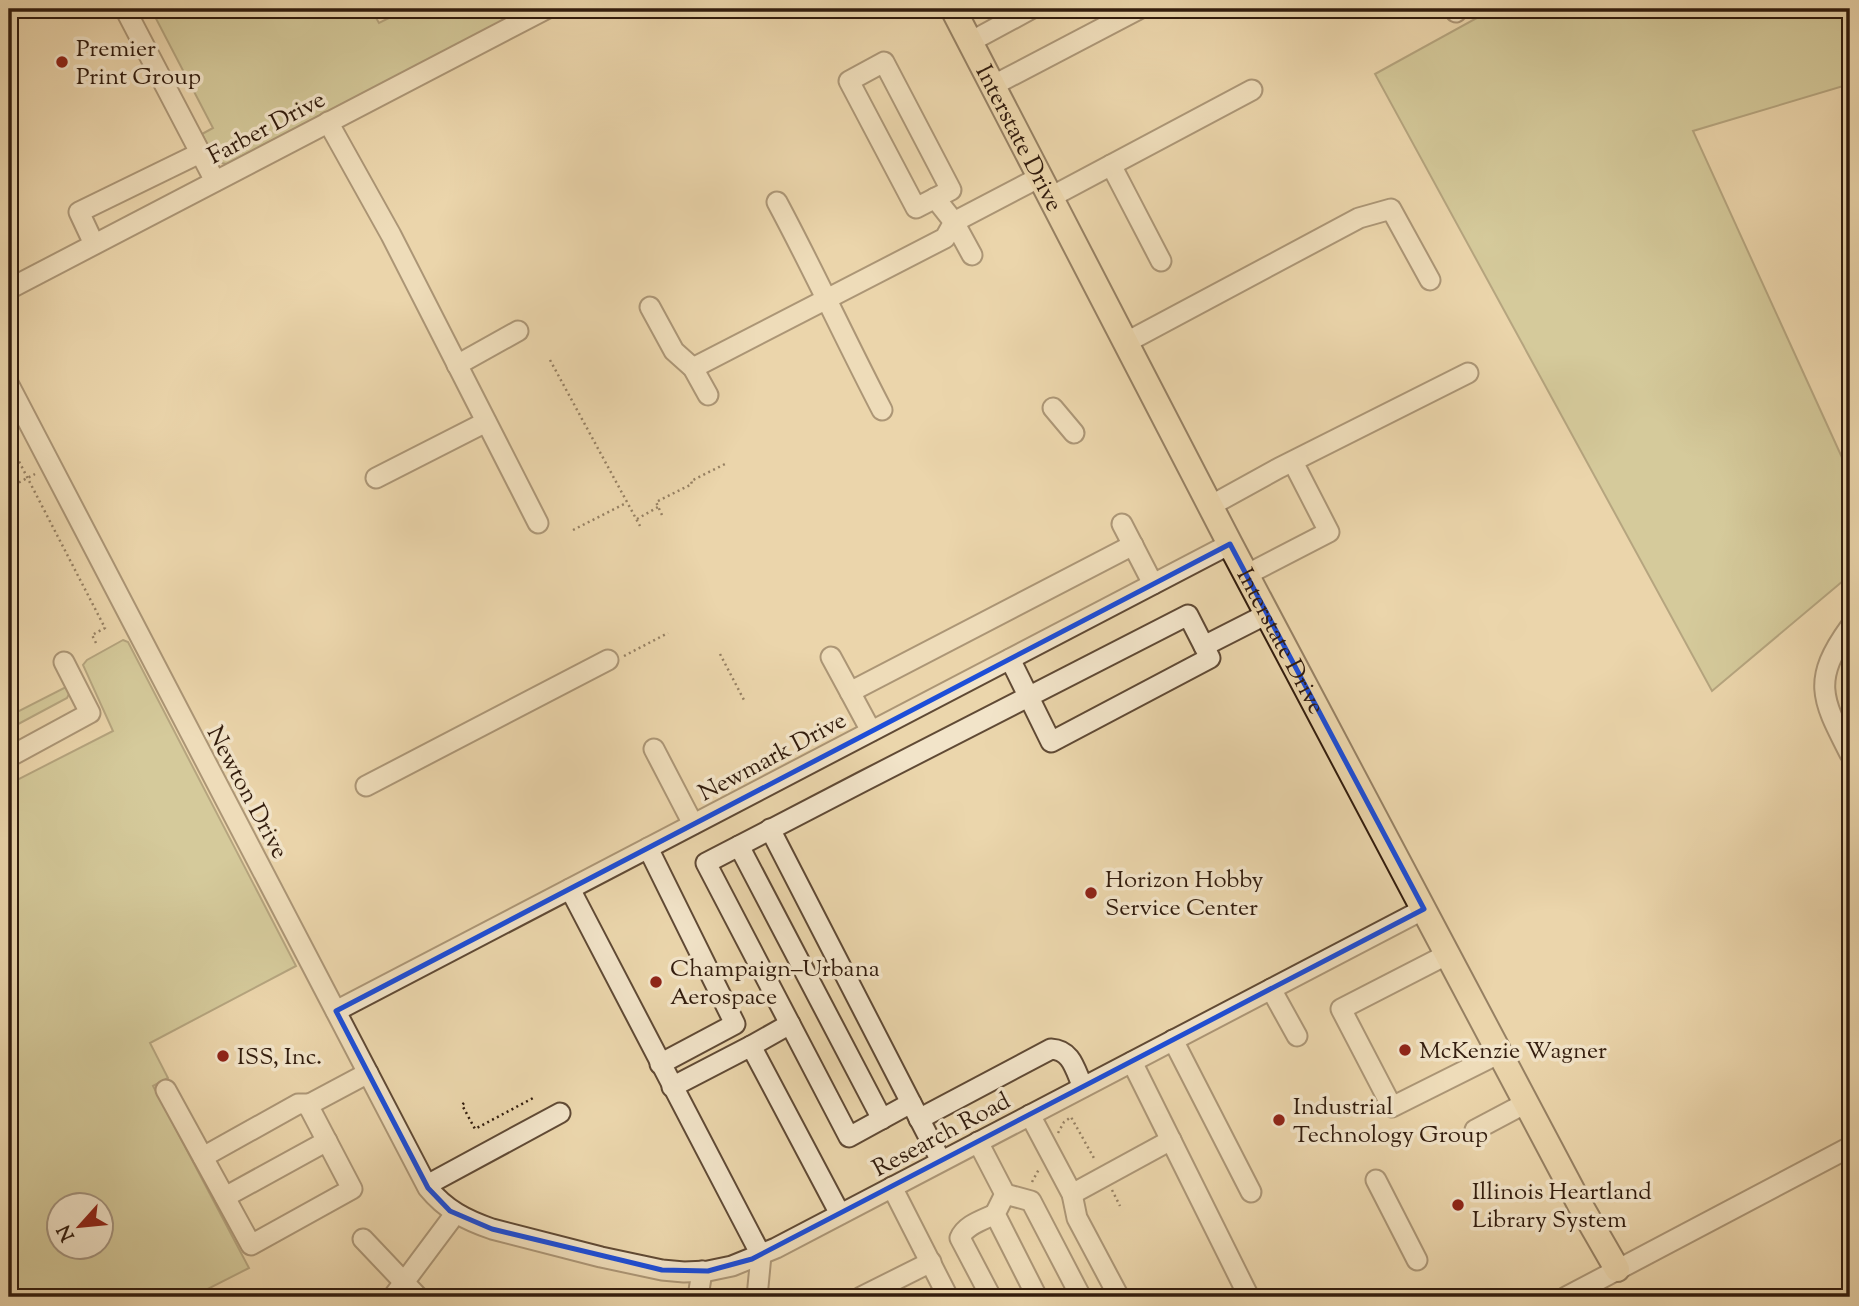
<svg xmlns="http://www.w3.org/2000/svg" width="1859" height="1306" font-family="'Sorts Mill Goudy',serif">
	<style>
		.green { fill: #babd88; stroke: #766c4a; stroke-width: 2; fill-rule: evenodd }
		.lines { fill: none; stroke-linecap: round; stroke-linejoin: round }
		.minor-casing { stroke: #604a35; stroke-width: 23 }
		.major-casing { stroke: #321c0d; stroke-width: 28 }
		.path { stroke: #321c0d; stroke-width: 2.5; stroke-dasharray: 2 3.5; stroke-linecap: butt }
		.minor { stroke: #f2e4c9; stroke-width: 19 }
		.major { stroke: #ebd6ac; stroke-width: 24 }
		.marked { fill: none; stroke: #1d4ed8; stroke-width: 5; stroke-linejoin: round }
		.poi-dot { fill: #8f2418; stroke: #f2e4c9; stroke-width: 2.5 }
		.labels { text-anchor: middle; stroke-width: 7; stroke-linejoin: round; paint-order: stroke }
		.poi-label { font-size: 24px; fill: #321c0d; stroke: #f2e4c9; text-anchor: start }
		.street-label { font-size: 24px; fill: #321c0d; stroke: #f2e4c9 }
	</style>
	<rect width="100%" height="100%" fill="#ebd6ac"/>
	<filter id="stains"><feTurbulence type="fractalNoise" baseFrequency=".00286" numOctaves="4"/><feColorMatrix values="0 0 0 0 .2 0 0 0 0 .09 0 0 0 0 .02 0 0 0 .5 -.17"/></filter>
	<radialGradient id="worn" r=".72"><stop offset=".6" stop-color="#630" stop-opacity="0"/><stop offset="1" stop-color="#630" stop-opacity=".3"/></radialGradient>
	<g class="green">
		<path d="M151,9H371L379,23L407,9L505,10L502,21L227,164L216,162L202,134L213,128Z"/>
		<path d="M1493,9H1850V84L1693,131L1850,475V575L1712,691L1375,74Z"/>
		<path d="M123,640L128,642L296,966L150,1043L168,1078L153,1086L249,1268L192,1297H9V784L113,731L83,665L87,660ZM60,1204H102V1246H60Z"/>
		<path d="M66,687L70,692L67,698L9,729V716Z"/>
	</g>
	<g class="lines">
		<defs>
			<g id="minor">
				<path d="M125,9L215,181"/>
				<path d="M1455,9L1456,12"/>
				<path d="M970,42L1031,9"/>
				<path d="M884,62L951,190L916,208L849,81Z"/>
				<path d="M992,86L1139,9"/>
				<path d="M328,122L391,235L538,523"/>
				<path d="M1111,165L1161,261"/>
				<path d="M1051,197L1252,90"/>
				<path d="M935,198L954,222L972,255"/>
				<path d="M777,202C814,271 846,341 882,410"/>
				<path d="M94,244L79,212L200,153"/>
				<path d="M9,289L546,9"/>
				<path d="M650,307L674,351L693,368L708,395"/>
				<path d="M1125,343L1359,218L1391,209L1430,280"/>
				<path d="M457,365L518,331"/>
				<path d="M693,368L945,238L954,222L1040,177"/>
				<path d="M9,385L428,1188C446,1210 466,1220 492,1229L601,1257L662,1270L684,1272L708,1271L732,1266L776,1248L1424,909"/>
				<path d="M1053,408L1074,433"/>
				<path d="M376,478L486,422"/>
				<path d="M1210,506L1279,468L1468,373"/>
				<path d="M1122,524L1153,584"/>
				<path d="M1246,575L1329,532L1293,462"/>
				<path d="M1850,627C1811,681 1822,699 1850,754"/>
				<path d="M1204,646L1267,614"/>
				<path d="M831,657L850,692L1133,545"/>
				<path d="M850,692L871,731"/>
				<path d="M654,749L693,824"/>
				<path d="M9,757L90,713L64,662"/>
				<path d="M366,786L608,660"/>
				<path d="M770,829L941,1161"/>
				<path d="M739,846L882,1119"/>
				<path d="M648,848L735,1024L660,1064"/>
				<path d="M570,889L761,1255L757,1297"/>
				<path d="M1448,954L1341,1009L1392,1107L1500,1053"/>
				<path d="M1271,989L1297,1036"/>
				<path d="M336,1011L1230,544"/>
				<path d="M1173,1040L1251,1192"/>
				<path d="M751,1046L790,1024"/>
				<path d="M1132,1062L1249,1297"/>
				<path d="M672,1087L751,1046L840,1214"/>
				<path d="M166,1090L251,1245L352,1189L308,1105L368,1073"/>
				<path d="M911,1103L849,1137L706,863C866,779 1028,697 1188,615L1210,658L1051,742L1010,659"/>
				<path d="M1030,1115L1072,1194L1077,1218L1119,1297"/>
				<path d="M919,1119L1051,1049C1072,1050 1075,1070 1083,1087"/>
				<path d="M1475,1130L1526,1103"/>
				<path d="M978,1142L1005,1194L1031,1201L1081,1297"/>
				<path d="M203,1157L298,1104H308"/>
				<path d="M1376,1180L1417,1260"/>
				<path d="M427,1185L560,1113"/>
				<path d="M892,1187L948,1297"/>
				<path d="M1005,1194L995,1214L1037,1297"/>
				<path d="M1072,1194L1171,1140"/>
				<path d="M225,1197L327,1141"/>
				<path d="M363,1239L418,1297"/>
				<path d="M393,1297L455,1214"/>
				<path d="M698,1297L702,1271"/>
				<path d="M861,1297L931,1262"/>
				<path d="M991,1297L960,1238C965,1225 983,1220 995,1214"/>
				<path d="M1566,1297L1850,1147"/>
			</g>
			<g id="major">
				<path id="s1" d="M953,9L1230,544L1579,1203L1617,1269"/>
			</g>
		</defs>
		<use href="#minor" class="minor-casing"/>
		<use href="#major" class="major-casing"/>
		<g class="path">
			<path d="M550,360L640,526"/>
			<path d="M9,442L105,628L92,635L97,645"/>
			<path d="M14,485L35,474"/>
			<path d="M662,515L656,502L692,484L691,481L727,463"/>
			<path d="M637,519L658,507"/>
			<path d="M573,530L626,503"/>
			<path d="M720,654L745,702"/>
			<path d="M624,656L668,633"/>
			<path d="M464,1103L462,1105L475,1129L535,1097"/>
			<path d="M1058,1133L1064,1122L1071,1117L1095,1160"/>
			<path d="M1032,1182L1039,1169"/>
			<path d="M1112,1190L1120,1206"/>
		</g>
		<use href="#minor" class="minor"/>
		<use href="#major" class="major"/>
	</g>
	<path d="M0 0H1859V1306H0ZM1230,544L1424,909L752,1259L708,1271L662,1270L492,1229L450,1211L428,1188L336,1011Z" fill="#ebd6ac" fill-opacity=".55" fill-rule="evenodd"/>
	<path class="marked" d="M1230,544L1424,909L752,1259L708,1271L662,1270L492,1229L450,1211L428,1188L336,1011Z"/>
	<g class="poi-dot">
		<circle cx="62" cy="62" r="7"/>
		<circle cx="1091" cy="893" r="7"/>
		<circle cx="656" cy="982" r="7"/>
		<circle cx="1405" cy="1050" r="7"/>
		<circle cx="223" cy="1056" r="7"/>
		<circle cx="1279" cy="1120" r="7"/>
		<circle cx="1458" cy="1205" r="7"/>
	</g>
	<g class="labels">
		<g class="poi-label">
			<text x="76" y="56">Premier<tspan x="76" dy="28">Print Group</tspan></text>
			<text x="1105" y="887">Horizon Hobby<tspan x="1105" dy="28">Service Center</tspan></text>
			<text x="670" y="976">Champaign–Urbana<tspan x="670" dy="28">Aerospace</tspan></text>
			<text x="1419" y="1058">McKenzie Wagner</text>
			<text x="237" y="1064">ISS, Inc.</text>
			<text x="1293" y="1114">Industrial<tspan x="1293" dy="28">Technology Group</tspan></text>
			<text x="1472" y="1199">Illinois Heartland<tspan x="1472" dy="28">Library System</tspan></text>
		</g>
		<g class="street-label">
			<text transform="translate(266 127) rotate(-28)" y="8">Farber Drive</text>
			<text dy="8" stroke="none"><textPath href="#s1" startOffset="145">Interstate Drive</textPath></text>
			<text dy="8" stroke="none"><textPath href="#s1" startOffset="712">Interstate Drive</textPath></text>
			<text transform="translate(772 756) rotate(-28)" y="8">Newmark Drive</text>
			<text transform="translate(248 792) rotate(62)" y="8">Newton Drive</text>
			<text transform="translate(941 1134) rotate(-28)" y="8">Research Road</text>
		</g>
	</g>
	<rect width="1859" height="1306" fill="none" stroke="#ebd6ac" stroke-width="35"/>
	<rect x="10" y="10" width="1838" height="1285" fill="none" stroke="#321c0d" stroke-width="3.5"/>
	<rect x="18" y="18" width="1824" height="1271" fill="none" stroke="#321c0d" stroke-width="2"/>
	<g transform="translate(80 1226) rotate(243)"><circle r="33" fill="#f2e4c9" stroke="#a5947e" stroke-width="2"/>
	<path d="M0-5L12 26L0 18L-12 26Z" fill="#8f2418"/>
	<text y="-10" font-size="19" font-weight="bold" text-anchor="middle" fill="#321c0d">N</text>
	</g>
	<rect width="100%" height="100%" filter="url(#stains)"/>
	<rect width="100%" height="100%" fill="url(#worn)"/>
</svg>
